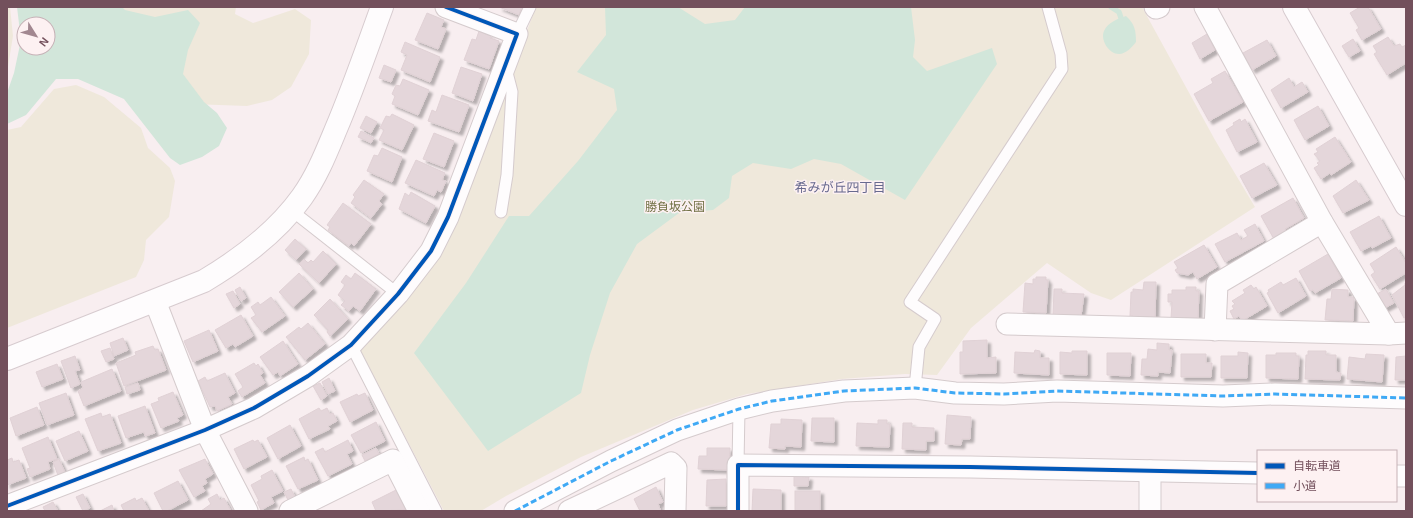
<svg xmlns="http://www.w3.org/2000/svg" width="1413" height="518" font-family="Helvetica,'Noto Sans JP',sans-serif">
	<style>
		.green { fill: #efe8db }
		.water { fill: #d2e6da; fill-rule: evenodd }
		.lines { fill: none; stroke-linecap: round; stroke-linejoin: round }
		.stream { stroke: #d2e6da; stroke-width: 5.5 }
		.building { fill: #e4d6da; stroke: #e0d1d5; filter: url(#shadow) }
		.lane-casing { stroke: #d5cbcd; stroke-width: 13 }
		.street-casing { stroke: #d5cbcd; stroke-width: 23 }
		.secondary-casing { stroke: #d7cbcf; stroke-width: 24 }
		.lane { stroke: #fefcfd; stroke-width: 11 }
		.street { stroke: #fefcfd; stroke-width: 21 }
		.secondary { stroke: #fefcfd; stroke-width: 22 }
		.quiet { stroke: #3fa9f5; stroke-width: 3; stroke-dasharray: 6 3; stroke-linecap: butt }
		.cycleway-casing { stroke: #fdf1f2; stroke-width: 6 }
		.cycleway { stroke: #0057b8; stroke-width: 4 }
		.labels { text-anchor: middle; stroke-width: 3; stroke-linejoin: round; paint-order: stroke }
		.park-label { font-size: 12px; fill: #727246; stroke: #fdf1f2 }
		.neighbourhood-label { font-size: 13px; fill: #686a8f; stroke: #fdf1f2 }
	</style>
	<defs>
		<filter id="shadow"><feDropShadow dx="3.5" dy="3.5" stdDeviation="1" flood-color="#0004"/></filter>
	</defs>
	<rect width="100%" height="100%" fill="#f8eef0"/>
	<g class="green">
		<path d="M7,7H10L13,36L7,73Z"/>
		<path d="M112,7H236L235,14L253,23L295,9L311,20L309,54L291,87L272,100L247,106L191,104Z"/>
		<path d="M536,7H1142L1215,140L1255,207L1111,300L1091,293L1047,263L971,328L937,375L905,374L842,379L747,394L693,410L581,457L506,496L481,511H444L359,348L398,307L523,41Z"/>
		<path d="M76,85L104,97L141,128L148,148L170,168L175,181L169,217L146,240L144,260L136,277L7,328V130L21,127L54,89Z"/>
	</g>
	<g class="water">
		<path d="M17,7H122L125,10L155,17L188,10L200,23L188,50L183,74L204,102L217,113L227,128L219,146L202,157L180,165L170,158L124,99L78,79H56L26,115L7,124V93L14,73L21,40ZM24,24H48V48H24Z"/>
		<path d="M605,7H678L705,24L735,20L745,7H911L915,40L913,57L927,71L992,48L997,64L905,200L841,164L814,159L791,169L753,163L732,176L729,198L713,210L679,213L637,244L610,293L590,355L581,393L488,451L414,353L466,283L509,216H529L578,161L617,110L614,89L577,72L606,35Z"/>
		<path d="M1126,16C1135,24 1136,31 1136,42C1132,47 1126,54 1119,54C1109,54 1100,40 1104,31C1107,23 1119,18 1126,16Z"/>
	</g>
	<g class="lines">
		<path class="stream" d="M1111,7L1119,12L1121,18"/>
	</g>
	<g class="building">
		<path d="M499,7H522L519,15Z"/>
		<path d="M1360,7H1368L1381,29L1362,40L1356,30L1359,28L1350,13Z"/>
		<path d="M427,13L444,20L441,27L446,29L438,49L415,40Z"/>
		<path d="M479,31L491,36L490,38L499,41L489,69L464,60L472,39L476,40Z"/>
		<path d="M1207,34L1215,50L1200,59L1192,43Z"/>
		<path d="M1388,37L1394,46L1400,44L1402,47L1406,45V63L1387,75L1374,54L1377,52L1373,46Z"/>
		<path d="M1353,39L1360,51L1349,57L1342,46Z"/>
		<path d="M1267,40L1276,56L1252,70L1243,53Z"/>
		<path d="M405,42L440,57L430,82L401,70L407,55L401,52Z"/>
		<path d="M384,65L396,70L391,82L379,78Z"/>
		<path d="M461,67L482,74L473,101L452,93Z"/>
		<path d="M1225,71L1243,102L1209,121L1194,94L1213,83L1211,79Z"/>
		<path d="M1289,78L1294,87L1302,82L1308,92L1281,108L1271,90Z"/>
		<path d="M403,79L429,90L418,115L392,104L395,96L392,94L396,85L400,86Z"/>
		<path d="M442,95L469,105L459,132L428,121L432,110L436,112Z"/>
		<path d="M1318,106L1329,126L1305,140L1294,120Z"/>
		<path d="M392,114L414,125L402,150L379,140L384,130L380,128L386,116L390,117Z"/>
		<path d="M366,116L377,122L371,133L360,128Z"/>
		<path d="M1240,119L1241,122L1245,119L1257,142L1237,152L1226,130L1234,125L1233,123Z"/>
		<path d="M361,131L374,138L371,143L358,137Z"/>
		<path d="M434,133L454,141L444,167L423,159Z"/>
		<path d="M1335,137L1351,162L1331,175L1330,173L1321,179L1314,168L1319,165L1317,163L1320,161L1314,154L1318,152L1316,149Z"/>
		<path d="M382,148L402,157L392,182L367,171L374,155L378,156Z"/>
		<path d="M416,160L445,173L442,180L446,181L441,192L437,190L434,196L405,183Z"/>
		<path d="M1264,163L1277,185L1252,198L1240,176Z"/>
		<path d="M364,180L384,194L379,201L382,204L371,218L351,203L355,197L353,195Z"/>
		<path d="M1356,180L1369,200L1343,213L1333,196Z"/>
		<path d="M411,192L435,206L426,223L399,209L405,193L409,196Z"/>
		<path d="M1293,198L1304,218L1285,229L1287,232L1274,239L1261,216Z"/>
		<path d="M343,203L371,224L354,246L351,243L349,246L328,230L330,227L327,225Z"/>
		<path d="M1379,216L1391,238L1372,248L1371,246L1361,251L1350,232Z"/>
		<path d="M1255,224L1264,241L1225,262L1215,244L1237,233L1241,240L1248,236L1244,230Z"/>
		<path d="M295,239L306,249L296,260L285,250Z"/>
		<path d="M1204,245L1217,267L1197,279L1193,272L1188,275L1177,273L1175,270L1178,268L1174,262Z"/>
		<path d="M1396,247L1406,263V273L1380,289L1371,275L1375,272L1370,264Z"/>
		<path d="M323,251L336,264L319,283L299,264L304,259L308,263L311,260L313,262Z"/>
		<path d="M1328,254L1341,278L1315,293L1313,290L1310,291L1299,271Z"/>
		<path d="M299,273L313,289L293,307L279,292Z"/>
		<path d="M355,273L376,289L360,311L353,306L349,311L341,305L345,301L338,295L345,285L341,282L346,275L351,279Z"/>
		<path d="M1036,277H1046V280H1048L1046,313L1023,312L1025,283L1033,284V279H1036Z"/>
		<path d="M1296,278L1306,296L1278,313L1267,293L1269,292L1268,290L1281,282L1283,285Z"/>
		<path d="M1144,282H1156L1155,319H1133V316H1130L1131,292H1133V289L1143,290Z"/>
		<path d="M1405,283H1406V317L1404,318L1392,295L1405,285Z"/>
		<path d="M1251,285L1254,289L1256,287L1267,306L1242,321L1239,316L1234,319L1230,311L1234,309L1232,306L1235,304L1232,301L1245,293L1243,290Z"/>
		<path d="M240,287L246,298L241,301L235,290Z"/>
		<path d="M1186,287H1196V291H1199L1198,318H1171L1172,302H1168V294H1172V290H1186Z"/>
		<path d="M1054,289H1062V293L1084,294L1081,316L1053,315Z"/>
		<path d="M1332,289L1348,290V297H1354L1353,321L1325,320L1327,299H1331Z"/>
		<path d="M1386,289L1394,303L1383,309L1375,295Z"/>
		<path d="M233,291L240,304L234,308L226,294Z"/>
		<path d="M271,297L285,316L262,332L251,318L256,315L251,307L258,302L260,305Z"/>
		<path d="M330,299L348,319L330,336L327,332L328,330L314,315Z"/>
		<path d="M241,315L253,336L235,347L233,344L226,348L215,330Z"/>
		<path d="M308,323L325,344L305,360L286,337L299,327L301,329Z"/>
		<path d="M209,330L218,351L193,362L184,341Z"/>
		<path d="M123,338L128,350L114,356L110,343Z"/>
		<path d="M987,340V358L996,357V373L960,374V352H963V341Z"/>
		<path d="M283,341L298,364L280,376L278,372L273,375L260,357Z"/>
		<path d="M1157,343L1169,344V350H1172L1170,373L1158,372V376L1141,375L1142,359H1147L1148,349L1157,350Z"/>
		<path d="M153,346L155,350L158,349L166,370L124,386L116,363L136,355L135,352Z"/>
		<path d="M110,348L114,359L106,362L101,351Z"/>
		<path d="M1035,350L1040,351V358H1049V375L1014,373L1015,352L1034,353Z"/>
		<path d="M1072,351H1087V375L1060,374V352L1072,353Z"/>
		<path d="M1308,351H1326V355H1336V372L1341,373L1340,380L1305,379L1306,355H1308Z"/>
		<path d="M1238,352L1248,353L1247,378H1221V356H1238Z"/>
		<path d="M1107,353H1131L1130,376L1107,375Z"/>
		<path d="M1276,353H1296V356H1299L1298,379L1266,378V355H1276Z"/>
		<path d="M1181,354H1206V363H1212L1211,377H1181Z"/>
		<path d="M1366,354L1384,355L1382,382L1347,379L1349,357L1365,359Z"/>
		<path d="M75,356L80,370L75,371L80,384L71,388L61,361Z"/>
		<path d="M1406,356V380H1395L1396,357Z"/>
		<path d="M254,363L256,366L258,364L263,373L260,375L265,383L242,397L238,391L243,387L235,374Z"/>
		<path d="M57,364L63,379L42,387L36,372Z"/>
		<path d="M112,369L121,391L84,406L78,391L83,388L81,382Z"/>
		<path d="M225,373L235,393L228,397L232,404L217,411L215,406L210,407L198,381L205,377L207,381Z"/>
		<path d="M329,378L335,391L328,394L322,382Z"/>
		<path d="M138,383L140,390L127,394L125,387Z"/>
		<path d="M320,383L327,396L321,400L313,386Z"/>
		<path d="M173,392L183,415L177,418L179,421L161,428L151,404L159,401L158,398Z"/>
		<path d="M66,393L74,415L47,425L39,403Z"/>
		<path d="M365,393L373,410L350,422L340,402L357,394L358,396Z"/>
		<path d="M145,406L155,433L145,436L144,432L126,438L118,416Z"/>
		<path d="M37,407L44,425L16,436L10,418Z"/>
		<path d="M319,408L321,411L327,408L330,414L333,413L337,421L328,426L330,429L309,439L299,419Z"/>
		<path d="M101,413L102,417L110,414L121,443L98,451L85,419Z"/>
		<path d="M947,415L971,417L970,439H962L961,445L945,444Z"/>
		<path d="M812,418H834V442L811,441Z"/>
		<path d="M781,419L802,420L801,447L785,446V449L769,448L771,424H781Z"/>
		<path d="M878,420H887V424H890L889,447L856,446L857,423L878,424Z"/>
		<path d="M376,422L385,441L361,453L351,435Z"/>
		<path d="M903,423H912V427L934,428V441H926V450L902,449Z"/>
		<path d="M290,425L301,446L278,459L267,438Z"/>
		<path d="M79,431L88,451L65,461L56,441Z"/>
		<path d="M48,437L57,459L48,462L50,469L30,477L27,469L30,468L22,448Z"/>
		<path d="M253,440L254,442L258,440L267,457L244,469L234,449Z"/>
		<path d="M348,440L353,451L347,454L352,464L328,476L315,452L323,448L325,452Z"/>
		<path d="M376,448L379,454L365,461L362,455Z"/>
		<path d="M707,448H730L729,470L698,469L699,456H707Z"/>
		<path d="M304,457L305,461L308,459L318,480L298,489L286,466Z"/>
		<path d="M12,458L13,462L19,460L26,478L7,485V460Z"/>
		<path d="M59,459L66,475L59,478L53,462Z"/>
		<path d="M205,459L213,474L205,479L207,483L202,486L205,491L194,497L179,470Z"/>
		<path d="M272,470L283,491L271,497L274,503L261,510L257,502L259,501L251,485L262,479L261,476Z"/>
		<path d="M794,476L809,477L808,486H794Z"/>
		<path d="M726,479V506H706L707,480Z"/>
		<path d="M178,481L188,500L167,511H163L154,493Z"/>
		<path d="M656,487L663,502L658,504L661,511H640L634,499Z"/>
		<path d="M291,489L296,499L289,502L284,492Z"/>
		<path d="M753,489L781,490V511H752Z"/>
		<path d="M396,490L406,510L376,511L372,502Z"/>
		<rect x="795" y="491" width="25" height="20"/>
		<path d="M83,494L90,508L83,511L76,497Z"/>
		<path d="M217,494L220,500L224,498L231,511H201L211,504L208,499Z"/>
		<path d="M135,498L136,501L142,498L149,511H124L121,505Z"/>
		<path d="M53,502L58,511H45L43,507Z"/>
		<path d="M112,505L114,511H100Z"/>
	</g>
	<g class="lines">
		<defs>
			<g id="lane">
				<path d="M517,34L530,7"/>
				<path d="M291,210L398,294"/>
				<path d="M501,212L507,175L512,92L506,69"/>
				<path d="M351,345L436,511"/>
				<path d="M915,388L919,347L935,319L910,302L1062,69L1061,54L1048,7"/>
				<path d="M738,465L739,409"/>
			</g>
			<g id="street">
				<path d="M1155,7L1156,8L1159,7"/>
				<path d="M1205,7L1322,222L1389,334"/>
				<path d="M155,301L205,430L247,511"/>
				<path d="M1007,324L1389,334L1406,333"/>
				<path d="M1215,330L1217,284L1322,222"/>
				<path d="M1396,476H1406"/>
				<path d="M7,506L205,430L254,408L308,376L351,345L398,294L431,251L448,217L517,34L446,7"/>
				<path d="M290,511L393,460L419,511"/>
				<path d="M515,511L611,461L677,430L739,409L772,401L844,391L915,388L955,393L1004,394L1057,391L1223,396L1275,394L1406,398"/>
				<path d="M569,511L671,463L676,468L675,511"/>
				<path d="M738,511V465L970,467L1258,473"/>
				<path d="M1150,511V471"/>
			</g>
			<g id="secondary">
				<path d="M1294,7L1406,205"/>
				<path d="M7,359L204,281C241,259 277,232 302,197C317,176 326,153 336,129C353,89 367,48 382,7"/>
			</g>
		</defs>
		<use href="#lane" class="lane-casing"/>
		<use href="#street" class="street-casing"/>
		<use href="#secondary" class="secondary-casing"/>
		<use href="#lane" class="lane"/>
		<use href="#street" class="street"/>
		<use href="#secondary" class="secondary"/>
		<path class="quiet" d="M515,511L611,461L677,430L739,409L772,401L844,391L915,388L955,393L1004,394L1057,391L1223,396L1275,394L1406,398"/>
		<defs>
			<g id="cycleway">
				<path d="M7,506L205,430L254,408L308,376L351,345L398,294L431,251L448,217L517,34L446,7"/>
				<path d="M738,511V465L970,467L1258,473"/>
			</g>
		</defs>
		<use href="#cycleway" class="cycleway-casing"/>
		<use href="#cycleway" class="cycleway"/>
	</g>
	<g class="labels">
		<g class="park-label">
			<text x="675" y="211">勝負坂公園</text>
		</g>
		<g class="neighbourhood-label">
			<text x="840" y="192">希みが丘四丁目</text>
		</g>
	</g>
	<rect width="1413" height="518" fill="none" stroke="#73505c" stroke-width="16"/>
	<rect x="1257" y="450" width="140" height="52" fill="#fdf1f2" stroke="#c6b1b6"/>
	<rect x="1265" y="463" width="20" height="6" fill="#0057b8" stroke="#c6b1b6"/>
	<text x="1293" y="470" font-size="12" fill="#73505c">自転車道</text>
	<rect x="1265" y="483" width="20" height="6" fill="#3fa9f5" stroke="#c6b1b6"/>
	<text x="1293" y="490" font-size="12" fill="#73505c">小道</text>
	<g transform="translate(36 36) rotate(127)"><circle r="19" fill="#fdf1f2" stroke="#c6b1b6"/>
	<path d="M0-3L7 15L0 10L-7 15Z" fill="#a28790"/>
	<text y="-6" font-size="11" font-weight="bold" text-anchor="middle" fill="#73505c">N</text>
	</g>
</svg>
